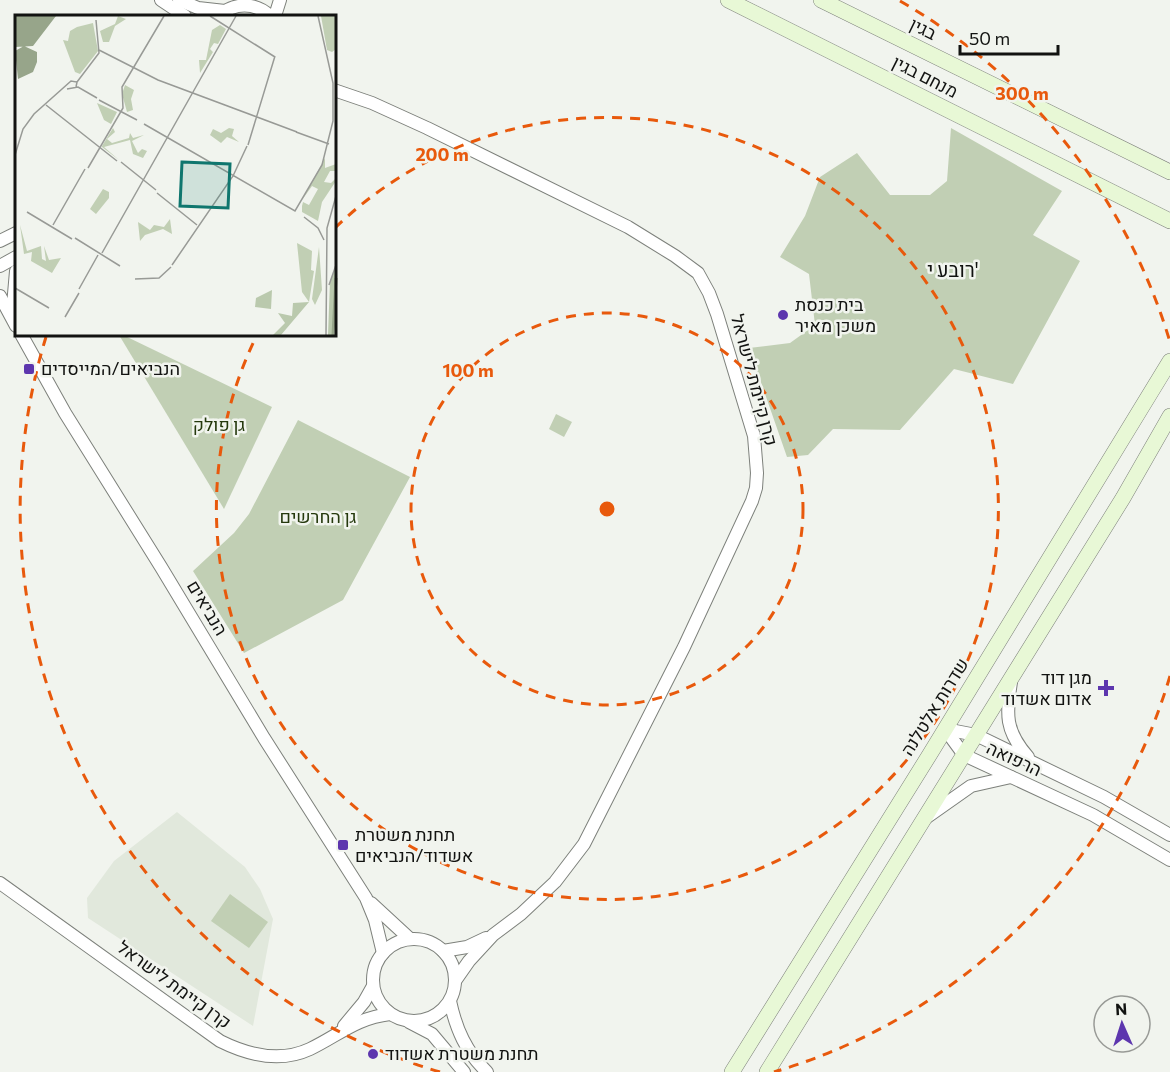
<svg xmlns="http://www.w3.org/2000/svg" width="1170" height="1072" font-family="Commissioner,Heebo,sans-serif">
	<style>
		.built { fill: #e1e8dc }
		.green { fill: #c1cfb4 }
		.lines { fill: none; stroke-linecap: round; stroke-linejoin: round }
		.tertiary-casing { stroke: #7d807b; stroke-width: 14 }
		.secondary-casing { stroke: #7d807b; stroke-width: 16 }
		.tertiary { stroke: #fff; stroke-width: 12 }
		.secondary { stroke: #e8f8d6; stroke-width: 15 }
		.ring { fill: none; stroke: #e8590c; stroke-width: 3; stroke-dasharray: 10 8 }
		.poi-dot { fill: #5d36ae; stroke: #f1f4ee; stroke-width: 2 }
		.labels { text-anchor: middle; stroke-width: 5; stroke-linejoin: round; paint-order: stroke }
		.street-label { font-size: 18px; fill: #121311; stroke: #f1f4ee }
		.poi-label { font-size: 18px; fill: #121311; stroke: #f1f4ee; text-anchor: start }
		.park-label { font-size: 18px; fill: #25390d; stroke: #f1f4ee }
		.neighbourhood-label { font-size: 20px; fill: #121311; stroke: #f1f4ee }
		.inset-river { fill: none; stroke: #97a58a; stroke-width: 3 }
		.inset-road { fill: none; stroke: #989a96; stroke-width: 1.5 }
		.view { fill: #0f766e; fill-opacity: 0.15; stroke: #0f766e; stroke-width: 3 }
		.inset-edge { fill: none; stroke: #121311; stroke-width: 3 }
		.centre { fill: #e8590c; stroke: #f1f4ee; stroke-width: 3 }
		.ring-label { font-size: 18px; text-anchor: middle; font-weight: bold; fill: #e8590c; stroke: #f1f4ee; stroke-width: 5; stroke-linejoin: round; paint-order: stroke }
	</style>
	<rect width="100%" height="100%" fill="#f1f4ee"/>
	<path class="built" d="M177,812L245,867L260,889L273,919L253,1026L88,918L87,898L114,861Z"/>
	<g class="green">
		<path d="M951,128L1062,191L1033,235L1080,261L1013,384L954,369L900,430L833,429L808,455L787,457L749,348L790,343L815,325L809,274L780,257L805,216L820,177L857,153L890,195H930L947,181Z"/>
		<path d="M119,335H123L272,407L224,509Z"/>
		<path d="M556,414L572,422L564,437L549,429Z"/>
		<path d="M298,420L410,477L343,600L244,653L193,571L234,533L249,514Z"/>
		<path d="M230,894L268,922L249,948L211,921Z"/>
	</g>
	<g class="lines">
		<defs>
			<g id="tertiary">
				<path d="M161,0L185,16"/>
				<path d="M179,0L198,8L225,11"/>
				<path d="M219,16C234,2 255,2 270,16"/>
				<path d="M275,16L280,0"/>
				<path d="M334,90L372,103L427,128L628,227L675,256L698,273L709,293L717,314L754,436L757,473L756,488L752,501L684,647L584,844L555,882L521,914L493,935L469,961L455,981"/>
				<path d="M0,241L16,233"/>
				<path d="M0,266L16,257"/>
				<path d="M0,296L16,326"/>
				<path d="M12,317L16,271"/>
				<path d="M21,334L65,413L161,567L264,738L366,898L375,920L383,953"/>
				<path d="M1011,682C1006,714 1005,731 1028,757"/>
				<path d="M945,729L964,755L1093,815L1170,860"/>
				<path d="M945,729L976,735L1104,797L1170,835"/>
				<path d="M927,817L971,786L1011,777"/>
				<path d="M0,883L220,1041C248,1055 280,1063 310,1049C339,1035 356,1018 390,1014"/>
				<path d="M371,903L410,939"/>
				<circle cx="414" cy="980" r="41"/>
				<path d="M443,951L467,947L486,938"/>
				<path d="M450,1001C456,1029 466,1052 487,1072"/>
				<path d="M409,1022L432,1034L464,1072"/>
				<path d="M344,1026L364,1002L373,986"/>
			</g>
			<g id="secondary">
				<path d="M728,0L1170,221"/>
				<path d="M821,0L1170,172"/>
				<path d="M732,1072L930,754L1170,361"/>
				<path d="M767,1072L1123,498L1170,416"/>
			</g>
		</defs>
		<use href="#tertiary" class="tertiary-casing"/>
		<use href="#secondary" class="secondary-casing"/>
		<use href="#tertiary" class="tertiary"/>
		<use href="#secondary" class="secondary"/>
	</g>
	<g class="ring">
		<circle cx="607" cy="509" r="196"/>
		<path d="M335 228A391 391 0 1 1 257 335"/>
		<path d="M1170 676A587 587 0 0 1 774 1072M440 1072A587 587 0 0 1 46 337M900 1A587 587 0 0 1 1170 342"/>
	</g>
	<g class="poi-dot">
		<circle cx="783" cy="315" r="6"/>
		<rect x="23" y="363" width="12" height="12" rx="3"/>
		<path d="M1103 679h6v6h6v6h-6v6h-6v-6h-6v-6h6z"/>
		<rect x="337" y="839" width="12" height="12" rx="3"/>
		<circle cx="373" cy="1054" r="6"/>
	</g>
	<g class="labels">
		<g class="street-label">
			<text transform="translate(923 29) rotate(26)" y="6">בגין</text>
			<text transform="translate(925 77) rotate(27)" y="6">מנחם בגין</text>
			<text transform="translate(754 380) rotate(75)" y="6">קרן קיימת לישראל</text>
			<text transform="translate(207 608) rotate(59)" y="6">הנביאים</text>
			<text transform="translate(935 707) rotate(-58)" y="6">שדרות אלטלנה</text>
			<text transform="translate(1014 759) rotate(25)" y="6">הרפואה</text>
			<text transform="translate(174 985) rotate(36)" y="6">קרן קיימת לישראל</text>
		</g>
		<g class="poi-label">
			<text x="795" y="311">בית כנסת<tspan x="795" dy="21">משכן מאיר</tspan></text>
			<text x="41" y="375">הנביאים/המייסדים</text>
			<text x="1092" y="684" text-anchor="end">מגן דוד<tspan x="1092" dy="21">אדום אשדוד</tspan></text>
			<text x="355" y="841">תחנת משטרת<tspan x="355" dy="21">אשדוד/הנביאים</tspan></text>
			<text x="385" y="1060">תחנת משטרת אשדוד</text>
		</g>
		<g class="park-label">
			<text x="219" y="431">גן פולק</text>
			<text x="318" y="523">גן החרשים</text>
		</g>
		<g class="neighbourhood-label">
			<text x="953" y="277">רובע י'</text>
		</g>
	</g>
	<g transform="translate(15 15)">
		<rect width="321" height="321" fill="#f1f4ee"/>
		<path d="M103,1L111,4L100,11L94,27H88L85,16L100,9ZM306,1H321V34L317,37L312,35ZM78,8L83,36L65,59L60,57L48,25L53,26L55,16L62,12ZM205,10L211,14L203,29L199,28L195,34L198,37L185,58L184,45H191L197,15ZM110,70L119,75L116,84L118,95L112,97L107,79ZM82,88L102,97L96,109L89,105ZM98,113L100,117L92,124L97,128L114,123L115,118L118,123L129,120L117,126L123,138L127,134L132,136L128,143L118,139L115,125L89,132L104,145L87,132V131ZM214,113L219,114L217,121L224,127L212,122L206,128L195,120L198,114L206,118ZM310,143V153L321,149V156H315L309,167L316,168L321,163V166L307,187L303,206L287,197V191L288,187L294,190L303,174L297,171L287,185ZM88,174L94,177V183L81,199L75,194ZM155,204L157,219L148,214L130,220L125,226L123,207L135,215L139,210L149,212ZM5,210L12,236L26,231L27,244L31,246L29,231L34,245L46,243L37,258L16,246L17,237L9,239ZM282,228L297,236L296,255L299,256L294,287L287,277ZM304,232L307,275L300,290L297,284Z" fill="#c1cfb4"/>
		<path d="M321,251L319,320H313L315,266ZM257,275L256,294L240,292L241,283ZM294,287L266,320H258L270,308L263,298L277,301L278,288Z" fill="#bac9ad"/>
		<path d="M0,1H41L18,31L0,32ZM9,31L22,37V47L18,57L3,64L0,36Z" fill="#97a58a"/>
		<path class="inset-river" d="M318,320L321,263"/>
		<path class="inset-road" d="M195,1L260,42M84,35L143,65L282,117M62,67L84,38L81,5M52,74L63,72L82,83M84,85L122,105M31,90L102,146M129,109L280,196L307,150L318,106V68L303,1M281,117L314,129M233,130L260,41M0,140L8,114L19,99L56,66L62,67L61,72M106,147L141,175M73,153L108,93L107,72L149,1M142,178L182,210M12,197L57,224M289,202L303,213L309,225M38,210L70,154M60,223L105,251M87,238L221,1M157,250L218,161L232,131M120,264L144,263L156,252M314,270L321,250M0,273L34,293M64,274L83,240M50,302L64,278M311,320L312,213L321,181"/>
		<path class="view" d="M167,147L215,149L213,193L165,191Z"/>
		<rect width="321" height="321" class="inset-edge"/>
	</g>
	<circle cx="607" cy="509" r="9" class="centre"/>
	<g class="ring-label">
		<text x="1022" y="100">300 m</text>
		<text x="442" y="161">200 m</text>
		<text x="468" y="377">100 m</text>
	</g>
	<g transform="translate(1122 1024) rotate(357)"><circle r="28" fill="#f1f4ee" stroke="#989a96" stroke-width="1.5"/>
	<path d="M0-4.5L10 22L0 15L-10 22Z" fill="#5d36ae"/>
	<text y="-9" font-size="16" font-weight="bold" text-anchor="middle" fill="#121311">N</text>
	</g>
	<path d="M960 45v9h98v-9" fill="none" stroke="#121311" stroke-width="3"/>
	<text x="969" y="45" font-size="18" fill="#121311" stroke="#f1f4ee" stroke-width="4.5" paint-order="stroke">50 m</text>
</svg>
